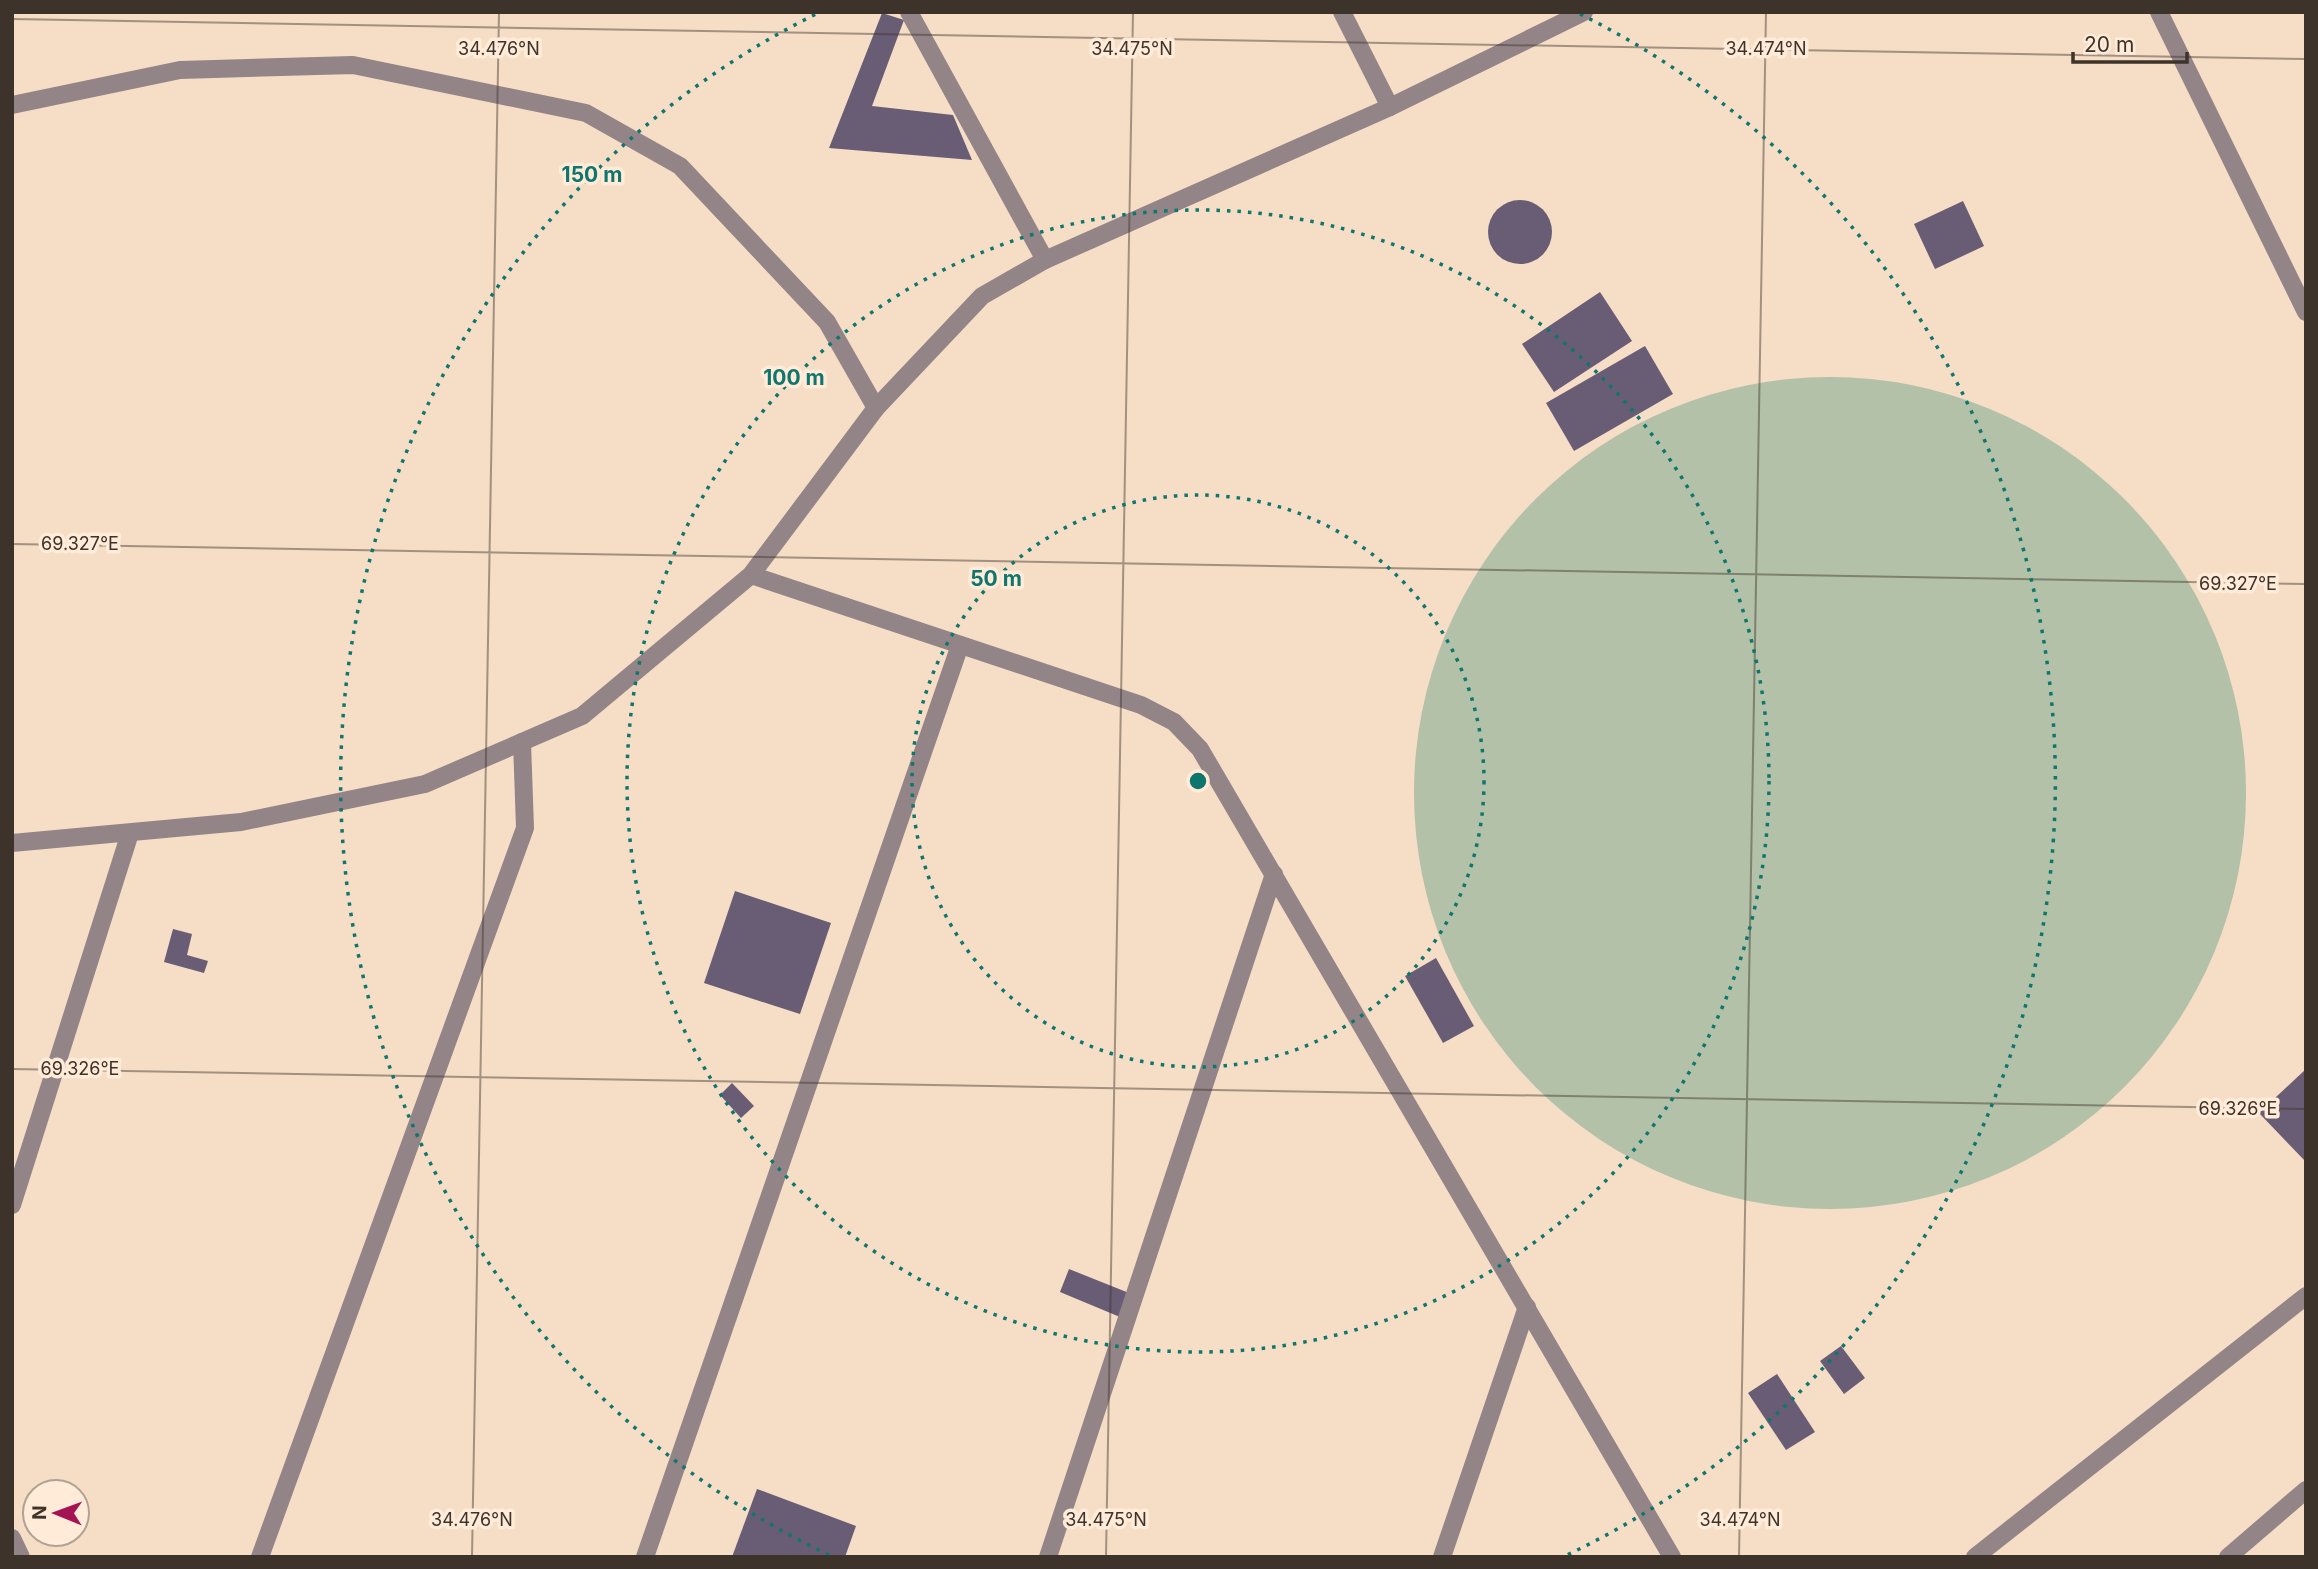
<svg xmlns="http://www.w3.org/2000/svg" width="2318" height="1569" font-family="Inter,sans-serif">
	<style>
		.green { fill: #b2c1a7 }
		.building { fill: #695c75 }
		.lines { fill: none; stroke-linecap: round; stroke-linejoin: round }
		.minor { stroke: #938487; stroke-width: 18 }
		.ticks { fill: none; stroke: #3d332a; stroke-width: 2; stroke-opacity: 0.45 }
		.ring { fill: none; stroke: #0f766e; stroke-width: 3.5; stroke-dasharray: 3.5 7 }
		.ticks-label { font-size: 18px; text-anchor: middle; fill: #3d332a; stroke: #ffebd8; stroke-width: 7; stroke-linejoin: round; paint-order: stroke }
		.centre { fill: #0f766e; stroke: #ffebd8; stroke-width: 3.5 }
		.ring-label { font-size: 21px; text-anchor: middle; font-weight: bold; fill: #0f766e; stroke: #ffebd8; stroke-width: 7; stroke-linejoin: round; paint-order: stroke }
	</style>
	<rect width="100%" height="100%" fill="#f5ddc6"/>
	<circle class="green" cx="1830" cy="793" r="416"/>
	<g class="building">
		<path d="M882,13L904,20L872,106L953,115L972,160L829,148Z"/>
		<circle cx="1520" cy="232" r="32"/>
		<path d="M1963,201L1984,246L1935,269L1914,224Z"/>
		<path d="M1600,292L1632,341L1554,392L1522,344Z"/>
		<path d="M1645,346L1673,394L1574,451L1546,403Z"/>
		<path d="M735,891L831,923L800,1014L704,983Z"/>
		<path d="M173,929L192,934L187,955L208,961L204,973L164,962Z"/>
		<path d="M1436,958L1474,1026L1443,1043L1405,976Z"/>
		<path d="M2306,1069V1162L2259,1113Z"/>
		<path d="M732,1083L754,1106L741,1118L720,1095Z"/>
		<path d="M1069,1269L1129,1293L1120,1317L1060,1292Z"/>
		<path d="M1841,1346L1865,1378L1844,1394L1820,1361Z"/>
		<path d="M1777,1374L1815,1432L1786,1450L1748,1393Z"/>
		<path d="M757,1489L856,1526L845,1557H732Z"/>
	</g>
	<g class="lines">
		<g class="minor">
			<path d="M909,12L1045,260"/>
			<path d="M1342,12L1390,107"/>
			<path d="M2159,12L2306,312"/>
			<path d="M12,105L180,70L353,65L586,113L680,166L827,322L876,408"/>
			<path d="M751,575L1141,705L1174,722L1200,749L1672,1557"/>
			<path d="M12,843L241,822L425,784L582,716L751,575L876,408L982,296L1045,260L1390,107L1584,12"/>
			<path d="M12,1205L130,833"/>
			<path d="M12,1538L21,1557"/>
			<path d="M260,1557L525,828L522,742"/>
			<path d="M645,1557L960,645"/>
			<path d="M1048,1557L1274,874"/>
			<path d="M1442,1557L1527,1307"/>
			<path d="M1975,1557L2306,1296"/>
			<path d="M2228,1557L2306,1490"/>
		</g>
	</g>
	<path class="ticks" d="M12,19L2306,59M12,544L2306,584M12,1069L2306,1109M472,1557L499,12M1106,1557L1133,12M1739,1557L1766,12"/>
	<g class="ring">
		<circle cx="1198" cy="781" r="286"/>
		<circle cx="1198" cy="781" r="571"/>
		<path d="M829 1555A857 857 0 0 1 816 14M1580 14A857 857 0 0 1 1567 1555"/>
	</g>
	<g class="ticks-label">
		<text x="499" y="55">34.476°N</text>
		<text x="1132" y="55">34.475°N</text>
		<text x="1766" y="55">34.474°N</text>
		<text x="80" y="550">69.327°E</text>
		<text x="2238" y="590">69.327°E</text>
		<text x="80" y="1075">69.326°E</text>
		<text x="2238" y="1115">69.326°E</text>
		<text x="472" y="1526">34.476°N</text>
		<text x="1106" y="1526">34.475°N</text>
		<text x="1740" y="1526">34.474°N</text>
	</g>
	<circle cx="1198" cy="781" r="10" class="centre"/>
	<g class="ring-label">
		<text x="592" y="182">150 m</text>
		<text x="794" y="385">100 m</text>
		<text x="996" y="586">50 m</text>
	</g>
	<rect width="2318" height="1569" fill="none" stroke="#3d332a" stroke-width="28"/>
	<g transform="translate(56 1513) rotate(271)"><circle r="33" fill="#ffebd8" stroke="#b1a192" stroke-width="2"/>
	<path d="M0-5L12 26L0 18L-12 26Z" fill="#a41253"/>
	<text y="-10" font-size="19" font-weight="bold" text-anchor="middle" fill="#3d332a">N</text>
	</g>
	<path d="M2073 52v10h114v-10" fill="none" stroke="#3d332a" stroke-width="3.5"/>
	<text x="2084" y="52" font-size="21" fill="#3d332a" stroke="#ffebd8" stroke-width="5" paint-order="stroke">20 m</text>
</svg>
